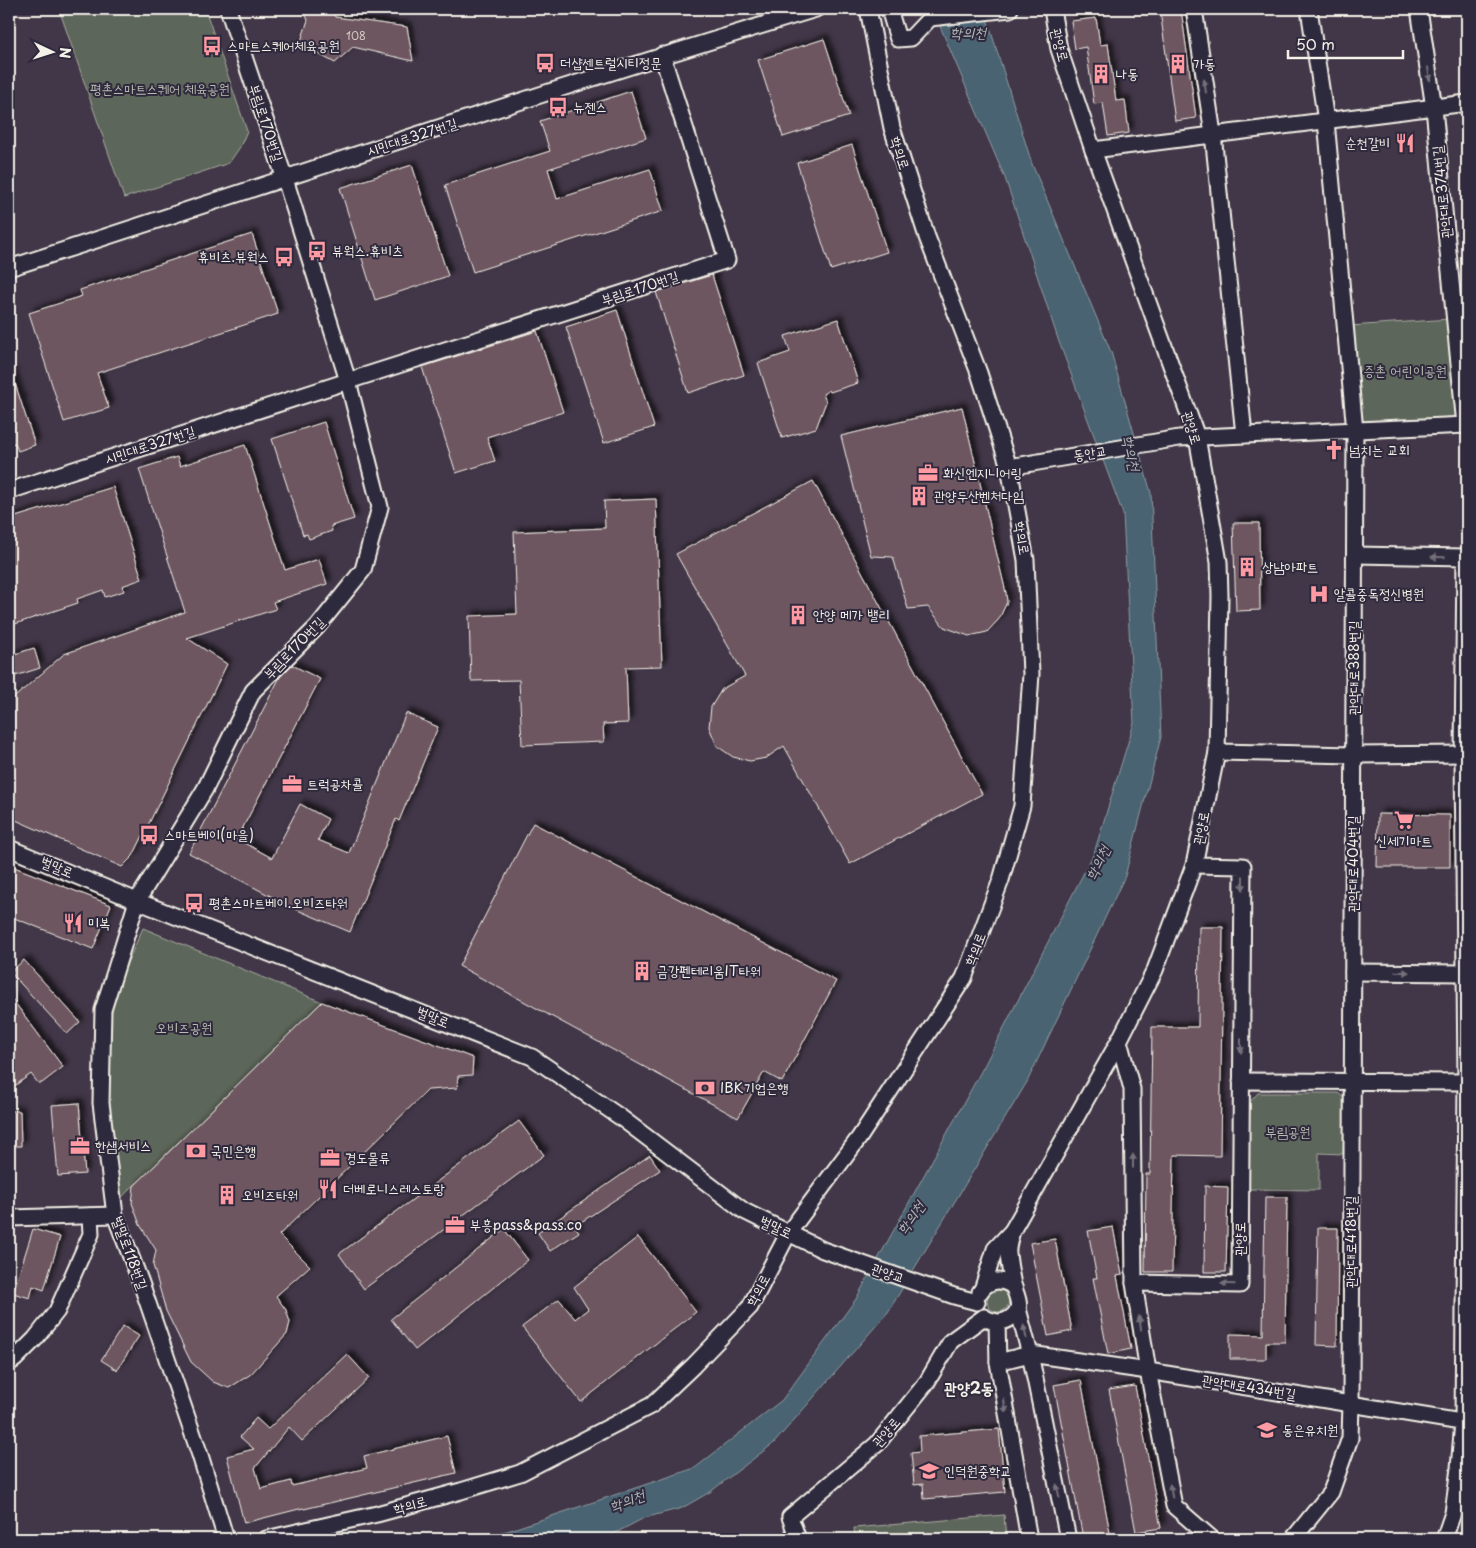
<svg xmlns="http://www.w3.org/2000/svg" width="1476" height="1548" font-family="'Playpen Sans','Poor Story',sans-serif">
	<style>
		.green { fill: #5d665a; stroke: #a8aca1 }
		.water { fill: #4a6372; stroke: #8e9ca1 }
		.building { fill: #6e5660; stroke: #f4f1e8; filter: url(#shadow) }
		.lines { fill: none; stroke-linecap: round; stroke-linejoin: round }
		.minor-casing { stroke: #f4f1e8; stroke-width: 19 }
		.minor { stroke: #2f2a3d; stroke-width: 15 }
		.oneway { fill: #747079 }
		.labels { text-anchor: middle; stroke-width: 4; stroke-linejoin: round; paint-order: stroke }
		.number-label { font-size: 11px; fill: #d2cac6 }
		.street-label { font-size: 14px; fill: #f4f1e8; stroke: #2f2a3d }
		.poi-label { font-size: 14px; fill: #f4f1e8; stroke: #2f2a3d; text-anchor: start }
		.park-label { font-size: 14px; fill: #b8b9af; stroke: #2f2a3d }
		.water-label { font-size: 15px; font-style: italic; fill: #b0b8b9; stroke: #2f2a3d }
		.quarter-label { font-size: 16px; font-weight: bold; fill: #f4f1e8; stroke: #2f2a3d }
	</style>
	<defs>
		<filter id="shadow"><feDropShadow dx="4.5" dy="-4.5" stdDeviation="2.5" flood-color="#0009"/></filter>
	</defs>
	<rect width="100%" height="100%" fill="#423748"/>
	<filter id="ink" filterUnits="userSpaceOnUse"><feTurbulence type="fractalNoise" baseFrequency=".02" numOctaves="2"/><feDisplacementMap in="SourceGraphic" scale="10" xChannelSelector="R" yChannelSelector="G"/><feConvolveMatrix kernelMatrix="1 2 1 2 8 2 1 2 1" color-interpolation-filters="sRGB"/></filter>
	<g filter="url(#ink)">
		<g class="green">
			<path d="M59,9H205L247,131L240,147L229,163L124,198Z"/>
			<path d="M1450,319L1458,415L1456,418L1364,422L1359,419L1350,326Z"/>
			<path d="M143,928L322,1002L121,1198L114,1179L105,1029L112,996Z"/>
			<path d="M1258,1093H1338L1345,1099L1343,1154L1319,1153V1190L1248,1189L1250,1102Z"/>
			<circle cx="998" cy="1301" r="11"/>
			<path d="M1004,1515L1006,1539H855L854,1528Z"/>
		</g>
		<path class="water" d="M938,9H984L1032,164L1111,352L1151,493L1161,737L1125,876L1027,1082L888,1312L774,1443L710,1492L682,1508L644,1518L604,1539H465L507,1531L695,1468L782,1400L856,1299L984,1066L1094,853L1134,723L1123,514L1058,339L1005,178L939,24Z"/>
		<g class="building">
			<path d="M303,9H332L335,17L407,27L413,61L353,47L335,63L300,44L308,20Z"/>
			<path d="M1169,9H1181L1196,118L1175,121L1160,10Z"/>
			<path d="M1096,18L1100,45L1108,44L1116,101L1125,100L1129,133L1108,136L1103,103L1094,104L1086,47L1075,49L1071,21Z"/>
			<path d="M824,39L849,116L783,137L758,60Z"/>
			<path d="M631,91L646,138L548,169L557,199L650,169L663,211L473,272L445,185L550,151L540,121Z"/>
			<path d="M852,145L887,252L831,270L797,163Z"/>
			<path d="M412,165L448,276L375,300L340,188Z"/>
			<path d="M252,234L278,314L97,373L109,408L64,422L29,313L82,296L80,290Z"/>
			<path d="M712,275L744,375L688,393L656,292Z"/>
			<path d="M617,310L654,427L604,443L566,327Z"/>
			<path d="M838,319L858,383L830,392L829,390L823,394L826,402L816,428L782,438L758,363L790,352L785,336Z"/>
			<path d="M537,331L563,412L487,437L495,461L456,473L422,367Z"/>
			<path d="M9,371H11L35,445L18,451L15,443L9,445Z"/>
			<path d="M962,407L1006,593L1007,602L999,619L987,632L969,636L944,627L928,607L908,609L893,557L871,556L841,436Z"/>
			<path d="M324,422L354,519L331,526L332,531L309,539L307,534L303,535L272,439Z"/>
			<path d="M245,445L285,570L319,559L327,584L273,602L276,609L187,638L227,664L133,856L122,867L9,817V702L64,654L185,612L139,469L177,457L180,466Z"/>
			<path d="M813,481L982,794L850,864L784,746L766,758L750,761L733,757L717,746L709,727L711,707L722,689L745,676L676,554Z"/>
			<path d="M113,487L142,579L122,586L124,591L105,597L103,590L77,599L78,603L9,626V519Z"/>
			<path d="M656,499L662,666L626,667L628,723L603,724L604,742L522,745L519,680L471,681L469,616L517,614L514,532L605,528L604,501Z"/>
			<path d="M1233,523H1259L1260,610L1236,611Z"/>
			<path d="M34,648L40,668L9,678V656Z"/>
			<path d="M292,665L320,679L237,839L272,858L300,804L328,819L318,840L349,853L406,713L438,727L399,821L396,819L350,932L295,909L189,853L280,677Z"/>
			<path d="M1378,814L1450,815V867H1377Z"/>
			<path d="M533,823L836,981L782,1082L764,1072L738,1118L459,966Z"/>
			<path d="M9,865L111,905L93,949L9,916Z"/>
			<path d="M1199,927H1223L1220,1156L1174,1155L1172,1272H1145L1146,1174H1150L1152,1027H1198Z"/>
			<path d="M24,960L80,1022L67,1034L10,972Z"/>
			<path d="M9,995L63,1067L42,1083H38L31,1074L9,1090Z"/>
			<path d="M322,1002L473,1058L472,1075L458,1076L457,1088L428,1090L279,1235L310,1266L276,1296L286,1310L290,1322L287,1334L251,1374L229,1388L213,1382L191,1362L166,1311L153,1265L156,1250L140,1225L132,1203L134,1186Z"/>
			<path d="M79,1103L85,1174L58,1176L52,1105Z"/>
			<path d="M9,1111H20L21,1146H9Z"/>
			<path d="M519,1121L544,1155L364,1289L339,1254Z"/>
			<path d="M650,1155L660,1170L575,1226L579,1232L550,1251L538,1233Z"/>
			<path d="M1205,1186L1228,1187L1226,1272H1204Z"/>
			<path d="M1265,1197H1287L1285,1342H1266V1359H1230V1334L1263,1335Z"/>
			<path d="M1113,1227L1122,1275L1117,1276L1131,1349L1108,1354L1093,1278H1097L1088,1231Z"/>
			<path d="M1318,1228H1338L1337,1346L1316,1345Z"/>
			<path d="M33,1229L60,1237L44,1290L33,1286L30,1298L13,1293Z"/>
			<path d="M504,1229L528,1260L415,1350L391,1319Z"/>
			<path d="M638,1237L696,1312L581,1402L522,1327L559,1299L575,1319L588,1309L574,1287Z"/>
			<path d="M1055,1239L1072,1331L1048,1336L1030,1243Z"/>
			<path d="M123,1326L139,1336L117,1370L101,1360Z"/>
			<path d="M347,1354L369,1378L302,1441L289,1427L255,1468L261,1489L291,1481L292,1486L367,1468L364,1456L447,1436L456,1473L304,1509L303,1508L244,1523L227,1456L254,1449L240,1437L256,1418L268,1429Z"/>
			<path d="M1081,1380L1110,1533L1083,1538L1054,1385Z"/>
			<path d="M1135,1386L1161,1528L1136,1532L1109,1390Z"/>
			<path d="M999,1429L1005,1492L924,1499L923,1484L914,1485L911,1453L920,1452L919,1436Z"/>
		</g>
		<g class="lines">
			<defs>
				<g id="minor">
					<path d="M889,9L898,39L911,38L930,18L1010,9"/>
					<path d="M1194,9L1213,134L1244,435"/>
					<path d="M1419,9L1434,108L1465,425"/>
					<path d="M1093,150L1467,103"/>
					<path d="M9,268C278,182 545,90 816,9"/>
					<path d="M1009,467L1179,438L1467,425"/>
					<path d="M9,491L348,381L727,260L662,55"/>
					<path d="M1355,555L1465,557L1463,754L1466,1082L1463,1422L1459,1468L1453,1513L1444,1539"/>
					<path d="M1217,752L1353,755L1467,754"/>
					<path d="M9,848L137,901L532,1057L620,1117L744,1211L823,1250L954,1296L977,1302"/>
					<path d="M1353,972L1464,973"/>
					<path d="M1119,1041L1132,1089L1134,1283L1148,1371L1174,1506L1212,1539"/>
					<path d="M1241,1081L1467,1082"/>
					<path d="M9,1218L115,1215"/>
					<path d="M1134,1283L1240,1285L1243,866L1194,865"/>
					<path d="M983,1287L995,1249L1012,1231L1020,1217L1119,1041L1155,970L1194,865L1217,752L1220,596L1219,562L1197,437L1093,150L1059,49L1052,9"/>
					<path d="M980,1292C988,1279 1002,1278 1014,1287"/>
					<path d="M1018,1309L1030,1354L1068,1539"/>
					<path d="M987,1319C995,1323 1002,1323 1009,1319C1025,1309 1017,1298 1013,1285C1011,1275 1009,1264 1008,1254C1007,1247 1010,1239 1012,1231"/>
					<path d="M997,1323L998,1362L1029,1539"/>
					<path d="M998,1362L1030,1354L1148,1371L1467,1423"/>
					<path d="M9,1363L15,1359L35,1339L57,1311L91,1234L90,1216"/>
					<path d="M226,1539L200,1455L141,1283L115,1215L101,1103L103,1010L137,901L205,789L253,691L317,627L363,570L380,507L348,381L285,179L228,9"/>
					<path d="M266,1539L377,1514L461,1491L520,1473L652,1405L693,1366L750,1307L789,1232L859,1138L964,978L1001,880L1022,806L1031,674L1026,560L1009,467L979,373L927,237L892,128L868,9"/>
					<path d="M798,1539L790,1517L877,1444L927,1382L951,1341L984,1317"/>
					<path d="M1293,1539L1331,1492L1350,1438L1351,1404L1355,431L1326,121L1309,9"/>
				</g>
			</defs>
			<use href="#minor" class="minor-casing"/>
			<use href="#minor" class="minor"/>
		</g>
		<defs><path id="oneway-solid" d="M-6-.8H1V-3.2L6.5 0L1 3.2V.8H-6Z" transform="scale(1.25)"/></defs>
		<g class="oneway">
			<use href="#oneway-solid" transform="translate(1429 74) rotate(81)"/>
			<use href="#oneway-solid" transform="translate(1205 86) rotate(-98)"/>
			<use href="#oneway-solid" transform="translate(1438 557) rotate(-179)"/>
			<use href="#oneway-solid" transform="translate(1243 883) rotate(90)"/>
			<use href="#oneway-solid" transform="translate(1402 972) rotate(1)"/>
			<use href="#oneway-solid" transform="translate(1241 1046) rotate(90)"/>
			<use href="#oneway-solid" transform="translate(1133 1161) rotate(-90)"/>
			<use href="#oneway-solid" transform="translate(1228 1284) rotate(-179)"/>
			<use href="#oneway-solid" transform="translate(1140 1323) rotate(-99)"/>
			<use href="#oneway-solid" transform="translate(1025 1332) rotate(-103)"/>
			<use href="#oneway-solid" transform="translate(1005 1406) rotate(80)"/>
			<use href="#oneway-solid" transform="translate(1058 1491) rotate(-102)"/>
			<use href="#oneway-solid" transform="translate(1171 1491) rotate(-101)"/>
		</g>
	</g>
	<defs>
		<symbol id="bus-bare" viewBox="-9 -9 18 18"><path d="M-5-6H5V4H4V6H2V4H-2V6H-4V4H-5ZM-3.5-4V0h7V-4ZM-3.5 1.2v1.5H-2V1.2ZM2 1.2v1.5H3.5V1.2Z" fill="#ff9aa2" stroke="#2f2a3d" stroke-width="2.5" paint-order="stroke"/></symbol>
		<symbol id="building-bare" viewBox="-9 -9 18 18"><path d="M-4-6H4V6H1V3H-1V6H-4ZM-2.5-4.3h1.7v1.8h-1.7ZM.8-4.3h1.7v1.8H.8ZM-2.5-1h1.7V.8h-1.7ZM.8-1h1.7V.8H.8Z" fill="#ff9aa2" stroke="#2f2a3d" stroke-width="2.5" paint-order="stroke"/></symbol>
		<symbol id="restaurant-bare" viewBox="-9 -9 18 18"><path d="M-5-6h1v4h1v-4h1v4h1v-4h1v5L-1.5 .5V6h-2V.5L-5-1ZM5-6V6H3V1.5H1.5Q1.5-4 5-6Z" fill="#ff9aa2" stroke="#2f2a3d" stroke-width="2.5" paint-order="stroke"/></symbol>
		<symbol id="church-bare" viewBox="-9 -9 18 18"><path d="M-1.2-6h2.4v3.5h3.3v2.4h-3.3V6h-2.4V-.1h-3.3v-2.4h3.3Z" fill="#ff9aa2" stroke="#2f2a3d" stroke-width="2.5" paint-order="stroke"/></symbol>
		<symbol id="office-bare" viewBox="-9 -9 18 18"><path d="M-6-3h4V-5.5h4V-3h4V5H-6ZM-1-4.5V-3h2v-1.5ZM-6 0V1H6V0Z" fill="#ff9aa2" stroke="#2f2a3d" stroke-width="2.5" paint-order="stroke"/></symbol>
		<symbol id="hospital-bare" viewBox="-9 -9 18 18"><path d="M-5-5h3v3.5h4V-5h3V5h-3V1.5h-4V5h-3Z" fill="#ff9aa2" stroke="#2f2a3d" stroke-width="2.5" paint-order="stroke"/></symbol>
		<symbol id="supermarket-bare" viewBox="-9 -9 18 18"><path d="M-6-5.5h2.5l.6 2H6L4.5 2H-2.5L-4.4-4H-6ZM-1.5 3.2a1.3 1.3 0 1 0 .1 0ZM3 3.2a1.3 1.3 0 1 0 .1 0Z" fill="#ff9aa2" stroke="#2f2a3d" stroke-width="2.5" paint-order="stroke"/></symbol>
		<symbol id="bank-bare" viewBox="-9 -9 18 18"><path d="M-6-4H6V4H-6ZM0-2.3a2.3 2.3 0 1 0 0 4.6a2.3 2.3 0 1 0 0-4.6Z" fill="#ff9aa2" stroke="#2f2a3d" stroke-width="2.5" paint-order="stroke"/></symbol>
		<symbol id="school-bare" viewBox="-9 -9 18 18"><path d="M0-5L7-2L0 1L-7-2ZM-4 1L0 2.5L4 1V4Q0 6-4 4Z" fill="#ff9aa2" stroke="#2f2a3d" stroke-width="2.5" paint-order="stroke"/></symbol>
	</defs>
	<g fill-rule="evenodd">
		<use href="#bus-bare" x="198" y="32" width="28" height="28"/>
		<use href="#bus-bare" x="531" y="49" width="28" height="28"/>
		<use href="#building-bare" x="1164" y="50" width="28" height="28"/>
		<use href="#building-bare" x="1087" y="60" width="28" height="28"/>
		<use href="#bus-bare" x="544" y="93" width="28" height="28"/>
		<use href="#restaurant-bare" x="1391" y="129" width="28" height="28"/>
		<use href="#bus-bare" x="303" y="237" width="28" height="28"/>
		<use href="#bus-bare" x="270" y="243" width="28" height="28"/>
		<use href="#church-bare" x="1320" y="436" width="28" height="28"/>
		<use href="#office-bare" x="914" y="459" width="28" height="28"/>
		<use href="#building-bare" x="905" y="482" width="28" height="28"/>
		<use href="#building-bare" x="1233" y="553" width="28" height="28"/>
		<use href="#hospital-bare" x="1305" y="580" width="28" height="28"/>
		<use href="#building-bare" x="784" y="601" width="28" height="28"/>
		<use href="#office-bare" x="278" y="770" width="28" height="28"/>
		<use href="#supermarket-bare" x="1390" y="806" width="28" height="28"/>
		<use href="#bus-bare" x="135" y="821" width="28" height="28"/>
		<use href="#bus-bare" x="180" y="889" width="28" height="28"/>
		<use href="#restaurant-bare" x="59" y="909" width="28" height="28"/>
		<use href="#building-bare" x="628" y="957" width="28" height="28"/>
		<use href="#bank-bare" x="691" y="1074" width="28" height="28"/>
		<use href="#office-bare" x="66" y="1132" width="28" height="28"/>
		<use href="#bank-bare" x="182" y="1137" width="28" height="28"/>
		<use href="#office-bare" x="316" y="1144" width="28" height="28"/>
		<use href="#restaurant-bare" x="314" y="1175" width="28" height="28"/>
		<use href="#building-bare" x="213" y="1181" width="28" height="28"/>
		<use href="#office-bare" x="441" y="1211" width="28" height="28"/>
		<use href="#school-bare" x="1253" y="1416" width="28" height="28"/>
		<use href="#school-bare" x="915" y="1457" width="28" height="28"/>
	</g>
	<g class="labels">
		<g class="number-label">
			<text x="356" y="40">108</text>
		</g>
		<g class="street-label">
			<text transform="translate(1060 45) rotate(76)" y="5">관양로</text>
			<text transform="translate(266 123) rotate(72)" y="5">부림로170번길</text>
			<text transform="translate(412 137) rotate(-18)" y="5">시민대로327번길</text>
			<text transform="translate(900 153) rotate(72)" y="5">학의로</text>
			<text transform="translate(1442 192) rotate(-96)" y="5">관악대로374번길</text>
			<text transform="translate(640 288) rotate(-18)" y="5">부림로170번길</text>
			<text transform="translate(1192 428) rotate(73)" y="5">관양로</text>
			<text transform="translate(150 445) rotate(-18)" y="5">시민대로327번길</text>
			<text transform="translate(1090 453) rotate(-9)" y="5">동안교</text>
			<text transform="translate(1022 538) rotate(80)" y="5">학의로</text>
			<text transform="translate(294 648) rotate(-46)" y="5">부림로170번길</text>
			<text transform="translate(1354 668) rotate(-90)" y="5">관악대로388번길</text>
			<text transform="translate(1201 828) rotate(-79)" y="5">관양로</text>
			<text transform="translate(1353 864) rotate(-90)" y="5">관악대로404번길</text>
			<text transform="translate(57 867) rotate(22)" y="5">벌말로</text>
			<text transform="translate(975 949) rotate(-69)" y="5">학의로</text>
			<text transform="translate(433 1017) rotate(22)" y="5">벌말로</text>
			<text transform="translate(776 1227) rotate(25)" y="5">벌말로</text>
			<text transform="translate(1240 1239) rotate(-90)" y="5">관양로</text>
			<text transform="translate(1351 1242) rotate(-90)" y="5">관악대로418번길</text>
			<text transform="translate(130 1253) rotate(70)" y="5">벌말로118번길</text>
			<text transform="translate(888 1273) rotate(19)" y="5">관양교</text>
			<text transform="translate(758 1290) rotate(-61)" y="5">학의로</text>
			<text transform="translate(1249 1387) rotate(9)" y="5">관악대로434번길</text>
			<text transform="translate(886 1432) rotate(-49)" y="5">관양로</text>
			<text transform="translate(410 1505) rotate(-15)" y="5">학의로</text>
		</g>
		<g class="poi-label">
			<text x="227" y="51">스마트스퀘어체육공원</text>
			<text x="560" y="68">더샵센트럴시티정문</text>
			<text x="1193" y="69">가동</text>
			<text x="1116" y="79">나동</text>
			<text x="573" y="112">뉴젠스</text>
			<text x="1390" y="148" text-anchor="end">순천갈비</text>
			<text x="332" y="256">뷰웍스.휴비츠</text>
			<text x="269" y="262" text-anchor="end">휴비츠.뷰웍스</text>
			<text x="1349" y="455">넘치는 교회</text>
			<text x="943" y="478">화신엔지니어링</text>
			<text x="934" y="501">관양두산벤처다임</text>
			<text x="1262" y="572">상남아파트</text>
			<text x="1334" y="599">알콜중독정신병원</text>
			<text x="813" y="620">안양 메가 밸리</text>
			<text x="307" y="789">트럭공차콜</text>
			<text x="164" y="840">스마트베이(마을)</text>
			<text x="1404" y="846" text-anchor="middle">신세기마트</text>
			<text x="209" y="908">평촌스마트베이.오비즈타워</text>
			<text x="88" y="928">미복</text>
			<text x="657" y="976">금강펜테리움IT타워</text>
			<text x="720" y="1093">IBK기업은행</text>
			<text x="95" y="1151">한샘서비스</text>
			<text x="211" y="1156">국민은행</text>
			<text x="345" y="1163">경도물류</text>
			<text x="343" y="1194">더베로니스레스토랑</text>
			<text x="242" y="1200">오비즈타워</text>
			<text x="470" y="1230">부흥pass&amp;pass.co</text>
			<text x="1282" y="1435">동은유치원</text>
			<text x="944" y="1476">인덕원중학교</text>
		</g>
		<g class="park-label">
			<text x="160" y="94">평촌스마트스퀘어 체육공원</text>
			<text x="1405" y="376">증촌 어린이공원</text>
			<text x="184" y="1033">오비즈공원</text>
			<text x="1288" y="1137">부림공원</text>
		</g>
		<g class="water-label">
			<text x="968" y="38">학의천</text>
			<text transform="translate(1131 453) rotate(78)" y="5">학의천</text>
			<text transform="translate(1098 863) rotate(-64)" y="5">학의천</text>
			<text transform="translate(911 1218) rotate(-55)" y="5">학의천</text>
			<text transform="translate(627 1501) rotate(-21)" y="5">학의천</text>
		</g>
		<g class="quarter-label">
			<text x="969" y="1394">관양2동</text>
		</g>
	</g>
	<rect width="1476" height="1548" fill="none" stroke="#2f2a3d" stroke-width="30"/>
	<rect x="15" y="15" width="1446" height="1518" fill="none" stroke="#f4f1e8" stroke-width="2" filter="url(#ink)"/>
	<g transform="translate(52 52) rotate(94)" stroke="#2f2a3d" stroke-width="4" paint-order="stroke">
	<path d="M0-4L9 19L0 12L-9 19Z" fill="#f4f1e8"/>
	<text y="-8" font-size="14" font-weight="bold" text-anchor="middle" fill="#f4f1e8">N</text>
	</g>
	<path d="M1288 50v8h115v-8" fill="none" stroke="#f4f1e8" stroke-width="2.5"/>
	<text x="1296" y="50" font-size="15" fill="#f4f1e8" stroke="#2f2a3d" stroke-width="4" paint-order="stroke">50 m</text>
</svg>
